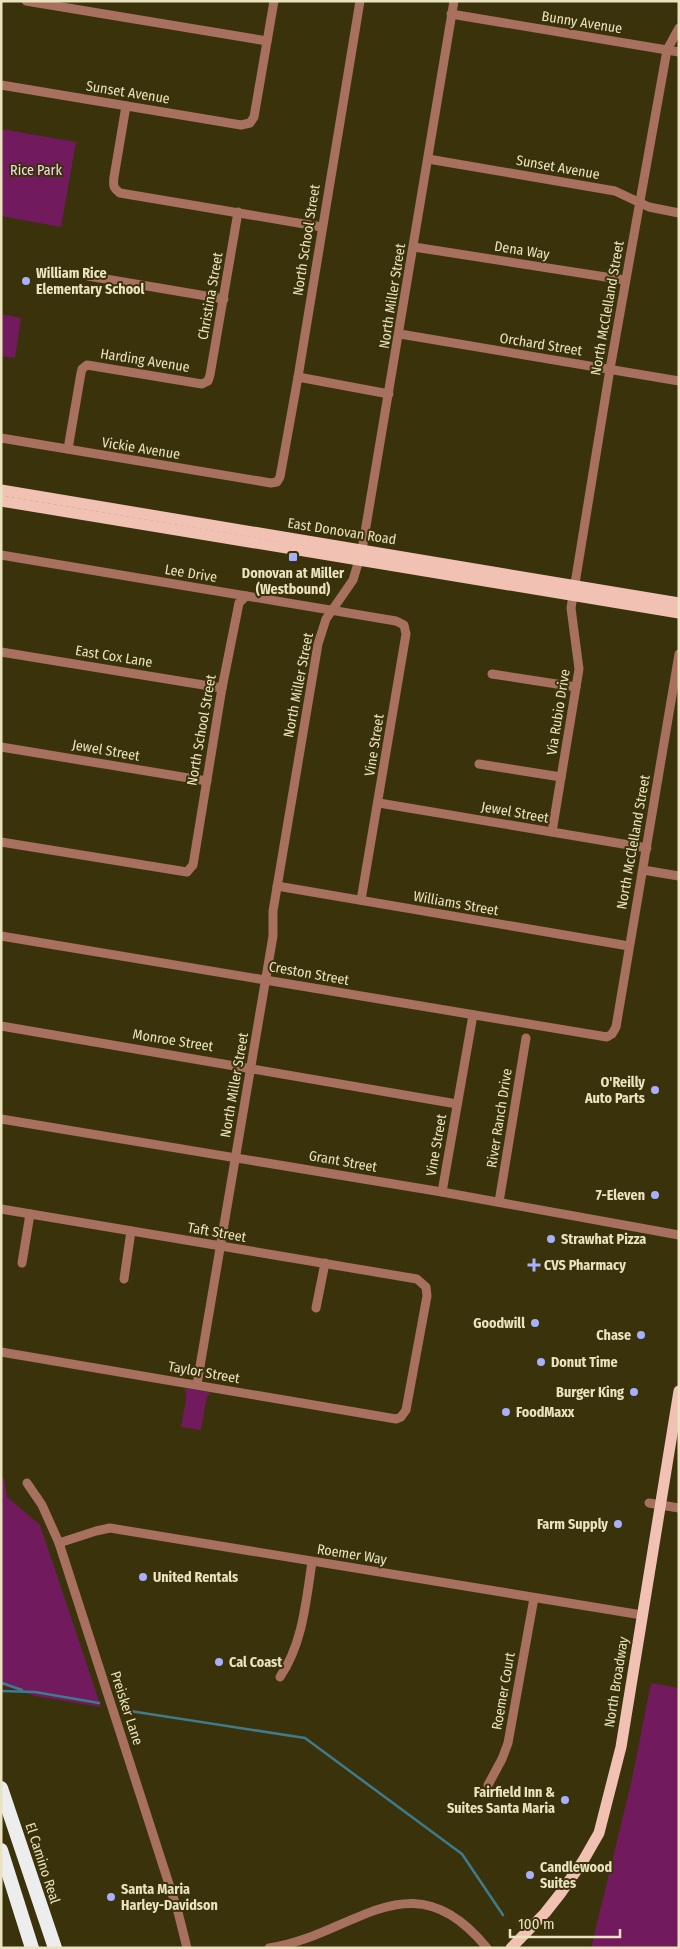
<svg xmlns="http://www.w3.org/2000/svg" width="680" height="1949" font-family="'Fira Sans Condensed',sans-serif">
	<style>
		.green { fill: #721a5e }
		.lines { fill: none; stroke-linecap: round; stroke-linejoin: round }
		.stream { stroke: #3f7b8c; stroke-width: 2.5 }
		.minor { stroke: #a8705e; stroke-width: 9 }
		.major { stroke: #f1c2b3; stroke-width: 11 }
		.highway { stroke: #ededed; stroke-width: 14 }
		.poi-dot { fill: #a8b0fc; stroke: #3a320a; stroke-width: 2 }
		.labels { text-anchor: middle; stroke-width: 4; stroke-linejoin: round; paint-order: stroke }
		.street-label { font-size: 14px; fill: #eae3bf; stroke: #3a320a }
		.park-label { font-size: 14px; fill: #f6d9ec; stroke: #3a320a }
		.poi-label { font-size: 14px; font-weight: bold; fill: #eae3bf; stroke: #3a320a; text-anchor: start }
	</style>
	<rect width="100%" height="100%" fill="#3a320a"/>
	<g class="green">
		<path d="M1,129L76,142L61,227L1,216Z"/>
		<path d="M1,314L21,318L15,358L1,356Z"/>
		<path d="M185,1388L212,1393L207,1396L201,1430L181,1427L186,1399Z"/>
		<path d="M1,1478H4L7,1497L40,1525L101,1707L35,1696L1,1685Z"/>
		<path d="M651,1683L679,1688V1948H591L632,1779Z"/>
	</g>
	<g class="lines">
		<g class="stream">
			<path d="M2,1683L22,1690"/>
			<path d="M1,1691L35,1692L99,1703"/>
			<path d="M130,1711L305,1738L462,1854L503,1915"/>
		</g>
		<g class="minor">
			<path d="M26,1L267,41"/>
			<path d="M451,14L679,52"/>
			<path d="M1,85L241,125L250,123L254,117L274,1"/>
			<path d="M126,106L114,177C113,185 113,188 120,193L322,227"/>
			<path d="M428,159L615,191L649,207L679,213"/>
			<path d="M414,247L625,280"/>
			<path d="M88,276L224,299"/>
			<path d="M400,334L679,381"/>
			<path d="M298,377L389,394"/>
			<path d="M1,438L271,483L277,482L280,477L298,377L360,1"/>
			<path d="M68,449L81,373L82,369L87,365L202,384L208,381L210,375L238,212"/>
			<path d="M1,555L396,621L404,625L406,634L361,900"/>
			<path d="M1,652L222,688"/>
			<path d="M492,674L576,687"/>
			<path d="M1,747L207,781"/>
			<path d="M479,764L561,777"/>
			<path d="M379,803L647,848"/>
			<path d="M552,832L579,669L571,608L610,369L667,50L679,28"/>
			<path d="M1,842L187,872L193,865L222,688L239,603L246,596"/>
			<path d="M643,870L679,876"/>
			<path d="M277,886L629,946"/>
			<path d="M1,936L607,1037L612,1034L616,1027L679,654"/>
			<path d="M1,1026L457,1104"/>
			<path d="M1,1119L442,1192L679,1235"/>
			<path d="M442,1192L473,1015"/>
			<path d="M499,1202L526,1038"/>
			<path d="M1,1209L417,1279L426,1287L427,1296L406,1410L401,1417L396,1419L1,1352"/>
			<path d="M22,1263L30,1214"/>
			<path d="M124,1279L131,1231"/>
			<path d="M316,1308L325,1263"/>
			<path d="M197,1384L273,936V911L318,644L326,619L353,580L362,550L454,1"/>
			<path d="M27,1483L42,1505L59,1543L178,1912L187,1948"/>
			<path d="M649,1503L679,1508"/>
			<path d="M59,1543L96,1531L110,1528L642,1615"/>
			<path d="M280,1677C303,1643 306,1601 312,1562"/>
			<path d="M488,1785L502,1759L508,1743L534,1598"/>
			<path d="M269,1948C354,1936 411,1854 487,1948"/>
		</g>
		<g class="major">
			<path d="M1,490L679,603"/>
			<path d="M1,501L679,613"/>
			<path d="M511,1948L545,1913L560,1894L583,1861L599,1833L621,1747L679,1391"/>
		</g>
		<g class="highway">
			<path d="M1,1788L55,1948"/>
			<path d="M1,1850L32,1948"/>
		</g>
	</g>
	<g class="poi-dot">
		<circle cx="26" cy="281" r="5"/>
		<rect x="288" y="552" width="10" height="10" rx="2.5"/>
		<circle cx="655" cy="1090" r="5"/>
		<circle cx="655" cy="1195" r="5"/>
		<circle cx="551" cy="1239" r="5"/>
		<path d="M531.5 1257.5h5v5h5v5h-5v5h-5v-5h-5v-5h5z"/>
		<circle cx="535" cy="1323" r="5"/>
		<circle cx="641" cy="1335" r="5"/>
		<circle cx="541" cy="1362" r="5"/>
		<circle cx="634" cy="1392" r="5"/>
		<circle cx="506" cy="1412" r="5"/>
		<circle cx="618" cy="1524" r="5"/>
		<circle cx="143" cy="1577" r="5"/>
		<circle cx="219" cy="1662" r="5"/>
		<circle cx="565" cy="1800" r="5"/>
		<circle cx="530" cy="1875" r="5"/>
		<circle cx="111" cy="1897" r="5"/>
	</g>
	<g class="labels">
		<g class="street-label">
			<text transform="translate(582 22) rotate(9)" y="5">Bunny Avenue</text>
			<text transform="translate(128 92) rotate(9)" y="5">Sunset Avenue</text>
			<text transform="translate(558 167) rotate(10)" y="5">Sunset Avenue</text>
			<text transform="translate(306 240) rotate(-81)" y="5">North School Street</text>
			<text transform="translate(522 250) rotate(9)" y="5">Dena Way</text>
			<text transform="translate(210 296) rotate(-80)" y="5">Christina Street</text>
			<text transform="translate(392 296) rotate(-81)" y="5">North Miller Street</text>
			<text transform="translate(607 308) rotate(-80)" y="5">North McClelland Street</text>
			<text transform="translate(541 344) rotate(9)" y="5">Orchard Street</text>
			<text transform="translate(145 360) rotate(9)" y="5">Harding Avenue</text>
			<text transform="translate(141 448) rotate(9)" y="5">Vickie Avenue</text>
			<text transform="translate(342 531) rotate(9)" y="5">East Donovan Road</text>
			<text transform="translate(191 573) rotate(9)" y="5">Lee Drive</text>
			<text transform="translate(114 656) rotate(9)" y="5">East Cox Lane</text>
			<text transform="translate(298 685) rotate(-79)" y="5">North Miller Street</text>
			<text transform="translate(558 712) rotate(-81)" y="5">Via Rubio Drive</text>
			<text transform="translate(201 730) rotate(-80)" y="5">North School Street</text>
			<text transform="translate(374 745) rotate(-81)" y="5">Vine Street</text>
			<text transform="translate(106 750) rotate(10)" y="5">Jewel Street</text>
			<text transform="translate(515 812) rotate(10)" y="5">Jewel Street</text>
			<text transform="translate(633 842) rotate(-80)" y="5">North McClelland Street</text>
			<text transform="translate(456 903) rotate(10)" y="5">Williams Street</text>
			<text transform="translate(309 973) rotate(10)" y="5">Creston Street</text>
			<text transform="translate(173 1040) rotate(9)" y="5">Monroe Street</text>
			<text transform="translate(234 1085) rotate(-80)" y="5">North Miller Street</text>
			<text transform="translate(499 1118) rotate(-81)" y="5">River Ranch Drive</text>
			<text transform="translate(436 1145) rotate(-80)" y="5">Vine Street</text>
			<text transform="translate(343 1161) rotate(10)" y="5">Grant Street</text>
			<text transform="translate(217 1232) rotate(10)" y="5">Taft Street</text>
			<text transform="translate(204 1372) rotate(10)" y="5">Taylor Street</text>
			<text transform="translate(352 1554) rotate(9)" y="5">Roemer Way</text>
			<text transform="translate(616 1682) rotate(-81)" y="5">North Broadway</text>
			<text transform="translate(503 1691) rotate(-80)" y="5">Roemer Court</text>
			<text transform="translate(127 1708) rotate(72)" y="5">Preisker Lane</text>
			<text transform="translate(43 1863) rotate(72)" y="5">El Camino Real</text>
		</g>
		<g class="park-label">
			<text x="36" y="175">Rice Park</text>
		</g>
		<g class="poi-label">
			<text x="36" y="278">William Rice<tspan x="36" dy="16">Elementary School</tspan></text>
			<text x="293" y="578" text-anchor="middle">Donovan at Miller<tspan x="293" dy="16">(Westbound)</tspan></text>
			<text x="645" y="1087" text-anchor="end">O'Reilly<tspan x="645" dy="16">Auto Parts</tspan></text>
			<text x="645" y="1200" text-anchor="end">7-Eleven</text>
			<text x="561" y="1244">Strawhat Pizza</text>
			<text x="544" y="1270">CVS Pharmacy</text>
			<text x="525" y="1328" text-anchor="end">Goodwill</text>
			<text x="631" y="1340" text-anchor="end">Chase</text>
			<text x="551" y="1367">Donut Time</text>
			<text x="624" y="1397" text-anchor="end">Burger King</text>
			<text x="516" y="1417">FoodMaxx</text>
			<text x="608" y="1529" text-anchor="end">Farm Supply</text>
			<text x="153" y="1582">United Rentals</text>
			<text x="229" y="1667">Cal Coast</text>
			<text x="555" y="1797" text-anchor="end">Fairfield Inn &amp;<tspan x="555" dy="16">Suites Santa Maria</tspan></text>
			<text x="540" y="1872">Candlewood<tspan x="540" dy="16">Suites</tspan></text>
			<text x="121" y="1894">Santa Maria<tspan x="121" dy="16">Harley-Davidson</tspan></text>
		</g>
	</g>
	<rect width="680" height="1949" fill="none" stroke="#eae3bf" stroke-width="5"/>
	<path d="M510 1929v8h110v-8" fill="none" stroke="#eae3bf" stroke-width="2.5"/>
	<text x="518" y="1929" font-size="15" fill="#eae3bf" stroke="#3a320a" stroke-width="4" paint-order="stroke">100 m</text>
</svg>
